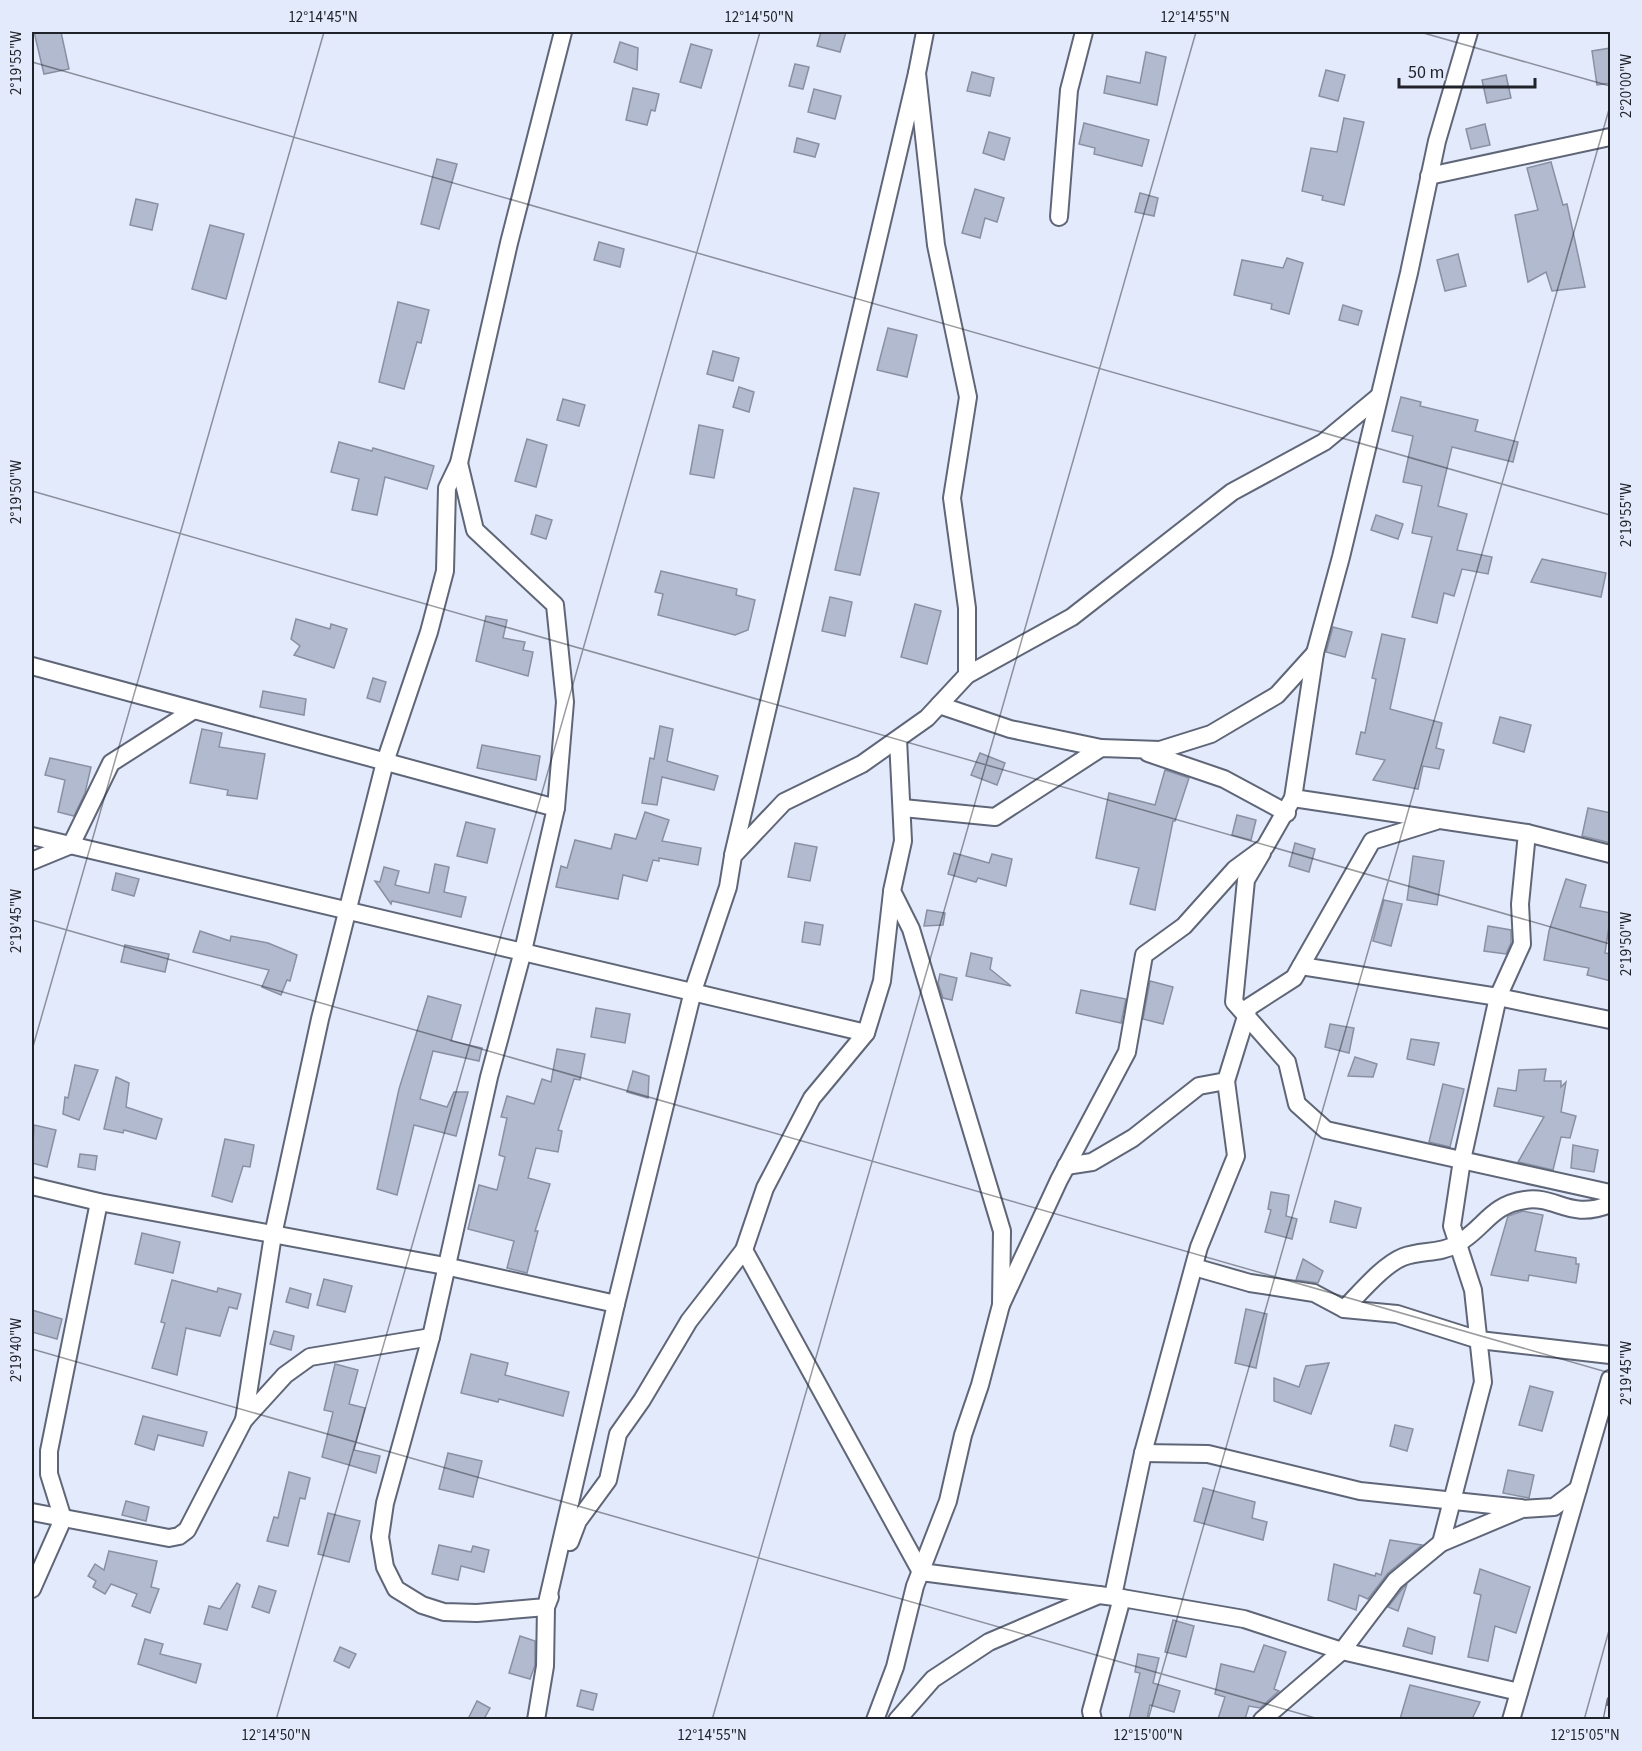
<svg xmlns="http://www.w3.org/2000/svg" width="1642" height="1751" font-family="'Source Sans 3',sans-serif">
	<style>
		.building { fill: #b2bacf; stroke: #8990a4; stroke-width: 1.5 }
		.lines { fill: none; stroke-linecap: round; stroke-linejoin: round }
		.street-casing { stroke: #5f6678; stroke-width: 20 }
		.street { stroke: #fff; stroke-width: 16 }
		.rail-casing { stroke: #6d717c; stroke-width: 7 }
		.rail { stroke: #e3eafb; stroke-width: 4.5; stroke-dasharray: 14; stroke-linecap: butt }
		.ticks { fill: none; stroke: #21232b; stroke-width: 1.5; stroke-opacity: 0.45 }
		.neatline { fill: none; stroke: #21232b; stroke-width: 2 }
		.ticks-label { font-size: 15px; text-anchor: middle; fill: #21232b }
	</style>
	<rect width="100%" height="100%" fill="#e3eafb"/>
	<g class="building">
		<path d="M34,32H61L69,69L44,74Z"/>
		<path d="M821,32H846L840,52L817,46Z"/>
		<path d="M620,42L638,48L637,70L614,62Z"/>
		<path d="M691,44L712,50L701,88L680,82Z"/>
		<path d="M1611,48V83L1597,85L1592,51Z"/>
		<path d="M1146,52L1166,57L1157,105L1104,93L1107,76L1140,83Z"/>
		<path d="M795,64L809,67L803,89L789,86Z"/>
		<path d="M1326,70L1345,75L1338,101L1319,96Z"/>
		<path d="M972,72L994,78L990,96L967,91Z"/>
		<path d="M1506,75L1511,98L1487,103L1482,80Z"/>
		<path d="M633,88L659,94L655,111L651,110L647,125L626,120Z"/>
		<path d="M814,89L841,96L835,119L808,112Z"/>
		<path d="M1344,118L1364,122L1344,205L1322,200L1323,196L1302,191L1311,148L1337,152Z"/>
		<path d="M1084,123L1149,140L1142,166L1094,154L1095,148L1079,144Z"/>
		<path d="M1485,124L1490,145L1471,149L1466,129Z"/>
		<path d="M989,132L1010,138L1004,160L983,153Z"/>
		<path d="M797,138L819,144L815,157L794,152Z"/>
		<path d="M437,159L457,164L439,229L421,224Z"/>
		<path d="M1551,162L1563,205L1567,204L1585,287L1552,291L1546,272L1528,282L1515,215L1538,210L1527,168Z"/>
		<path d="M975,189L1004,198L997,222L985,218L980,238L962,233Z"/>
		<path d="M1140,193L1158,198L1154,216L1135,212Z"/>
		<path d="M136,199L158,204L152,230L130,225Z"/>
		<path d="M210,225L244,234L226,299L192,289Z"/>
		<path d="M599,242L624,249L620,267L594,260Z"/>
		<path d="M1458,254L1466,286L1445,291L1437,260Z"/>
		<path d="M1287,258L1303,263L1289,314L1271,309L1272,304L1234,295L1242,260L1283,268Z"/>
		<path d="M398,302L429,310L421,343L417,342L404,389L379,382Z"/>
		<path d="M1343,305L1362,311L1358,325L1339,320Z"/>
		<path d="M888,328L917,335L907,377L877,370Z"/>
		<path d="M713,351L739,358L733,381L707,374Z"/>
		<path d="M739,387L754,392L749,412L733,407Z"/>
		<path d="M1401,397L1421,402L1420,406L1478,420L1475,431L1518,442L1513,462L1452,447L1438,506L1467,514L1457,550L1492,557L1488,574L1462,569L1454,596L1444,593L1437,623L1412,617L1432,537L1412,533L1422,486L1403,482L1413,436L1392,431Z"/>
		<path d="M563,399L585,405L579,426L557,420Z"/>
		<path d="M699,425L723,430L714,478L690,474Z"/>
		<path d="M527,439L547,445L536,487L515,481Z"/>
		<path d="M339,442L372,451L373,448L434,466L427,489L385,477L377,515L352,510L359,479L331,472Z"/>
		<path d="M854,488L879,493L860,575L835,570Z"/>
		<path d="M536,515L552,520L546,539L531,534Z"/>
		<path d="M1376,515L1403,524L1398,539L1371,530Z"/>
		<path d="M1542,559L1606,573L1601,597L1531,582Z"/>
		<path d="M661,571L737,589L736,595L755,600L748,630L735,635L658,615L663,594L655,592Z"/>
		<path d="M830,597L852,602L845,636L822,631Z"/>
		<path d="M915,604L941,611L927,664L901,657Z"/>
		<path d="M486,616L507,620L503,638L525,642L523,650L533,652L528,676L476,661Z"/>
		<path d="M296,619L330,629L331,624L347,629L334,668L294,655L300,646L291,639Z"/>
		<path d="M1333,627L1352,632L1345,657L1326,652Z"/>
		<path d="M1382,634L1405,639L1390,709L1442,723L1436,748L1444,750L1439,769L1423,766L1418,789L1373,780L1385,760L1356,754L1361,732L1365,733L1376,679L1372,678Z"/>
		<path d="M373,678L386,682L380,702L367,698Z"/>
		<path d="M263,691L306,699L304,715L260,707Z"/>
		<path d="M1500,717L1531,725L1524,752L1493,743Z"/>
		<path d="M660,726L673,729L667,761L718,776L714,790L662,777L657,805L642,803L650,758L654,759Z"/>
		<path d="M202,729L222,733L219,747L265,754L257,799L227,795L228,790L190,783Z"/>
		<path d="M482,745L540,756L536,780L477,768Z"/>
		<path d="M980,753L1005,763L997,785L971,775Z"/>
		<path d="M50,758L91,767L85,793L74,816L58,812L65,780L45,775Z"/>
		<path d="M1165,770L1189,778L1175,821H1173L1155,910L1130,904L1139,868L1096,858L1109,793L1155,805Z"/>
		<path d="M1588,808L1611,813V843L1582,836Z"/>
		<path d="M645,812L669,820L662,841L701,848L698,865L659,858V861L653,860L647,881L623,875L618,899L556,887L561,866L567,868L575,840L611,849L615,834L636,839Z"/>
		<path d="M1237,815L1256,820L1251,840L1232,835Z"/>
		<path d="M466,822L495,829L487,863L457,856Z"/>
		<path d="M795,843L817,847L810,881L788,877Z"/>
		<path d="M1295,843L1315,849L1309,872L1289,866Z"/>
		<path d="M954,853L989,863L992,854L1012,859L1006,886L978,878L976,882L948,874Z"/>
		<path d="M1413,856L1444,861L1437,905L1407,900Z"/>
		<path d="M435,864L449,867L444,892L466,897L461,917L392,901L391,904L375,881L380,882L384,867L399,871L395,885L429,893Z"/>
		<path d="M116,873L139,879L134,896L112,890Z"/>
		<path d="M1566,879L1586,885L1580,907L1611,913L1605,953L1611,954V981L1587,975L1589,968L1544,960L1549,931Z"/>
		<path d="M1384,900L1402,904L1391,946L1373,941Z"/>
		<path d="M927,910L945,913L943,925L924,926Z"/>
		<path d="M805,922L823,925L820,945L802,942Z"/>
		<path d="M1488,926L1511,930V943L1506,954L1484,951Z"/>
		<path d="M200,931L230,941L231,936L268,943L297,955L290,981L287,980L281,995L262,987L269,970L193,952Z"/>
		<path d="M125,945L169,954L165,972L121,962Z"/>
		<path d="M971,953L992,958L990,969L1011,986L966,976Z"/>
		<path d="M940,974L957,978L952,1000L943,998L938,983Z"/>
		<path d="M1150,981L1173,987L1163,1024L1143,1019Z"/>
		<path d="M1081,990L1126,999L1121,1023L1076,1013Z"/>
		<path d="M428,996L461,1005L451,1041L482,1048L479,1061L433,1051L420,1099L447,1107L454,1092H468L456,1136L414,1125L397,1195L377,1189L399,1089Z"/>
		<path d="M596,1008L630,1014L625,1043L591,1037Z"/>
		<path d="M1330,1024L1354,1028L1349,1053L1325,1047Z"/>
		<path d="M1411,1039L1439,1043L1434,1065L1407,1059Z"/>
		<path d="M557,1049L585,1054L580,1080L574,1079L558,1130L562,1131L558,1152L536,1148L528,1178L550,1184L535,1231H538L527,1273L507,1268L514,1241L468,1229L479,1185L497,1190L505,1157L499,1155L507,1118L501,1117L507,1096L534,1104L542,1079L551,1082Z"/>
		<path d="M1355,1057L1377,1064L1373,1077L1348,1076Z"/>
		<path d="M75,1065L98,1070L79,1120L63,1114L65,1097L68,1098Z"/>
		<path d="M1546,1069L1544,1081H1561V1087L1566,1082L1561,1112L1576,1116L1570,1138L1561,1137L1553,1170L1518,1162L1544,1117L1494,1106L1498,1088L1516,1091L1519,1070Z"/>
		<path d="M633,1071L649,1076L648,1098L627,1092Z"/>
		<path d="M116,1077L129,1083L126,1107L162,1119L156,1139L124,1130L123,1133L104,1129Z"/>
		<path d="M1443,1084L1464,1089L1450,1147L1429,1142Z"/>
		<path d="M34,1125L56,1130L47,1167L32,1163Z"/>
		<path d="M225,1139L254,1145L250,1167L243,1166L232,1202L212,1196Z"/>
		<path d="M1573,1145L1598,1150L1594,1172L1571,1168Z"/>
		<path d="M80,1154L97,1156L95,1170L78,1167Z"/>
		<path d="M1271,1192L1289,1195L1286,1216L1297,1219L1292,1239L1265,1232L1271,1210L1268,1209Z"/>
		<path d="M1335,1201L1361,1208L1356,1228L1330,1222Z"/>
		<path d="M1523,1211L1543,1215L1535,1251L1576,1258V1264H1579L1576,1283L1529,1275L1528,1281L1491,1275L1508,1216Z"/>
		<path d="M142,1233L180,1242L173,1273L135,1264Z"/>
		<path d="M1303,1259L1323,1271L1318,1283L1296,1280Z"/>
		<path d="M324,1279L352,1286L345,1312L317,1305Z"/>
		<path d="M172,1280L217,1292L218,1288L241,1294L237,1309L229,1307L220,1336L186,1328L177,1375L152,1368L165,1323L161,1322Z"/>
		<path d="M290,1288L311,1294L308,1308L286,1302Z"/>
		<path d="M1246,1309L1267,1314L1256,1368L1235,1363Z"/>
		<path d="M32,1310L62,1319L57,1339L32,1332Z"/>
		<path d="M274,1331L294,1336L291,1350L270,1344Z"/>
		<path d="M471,1354L508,1363L505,1375L569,1392L563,1416L499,1399L498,1402L461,1393Z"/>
		<path d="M1329,1363L1311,1414L1274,1401V1378L1299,1387L1306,1366Z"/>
		<path d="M335,1364L358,1370L349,1404L365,1408L354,1450L380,1456L376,1473L322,1457L333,1412L324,1410Z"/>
		<path d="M1530,1386L1553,1392L1542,1431L1519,1425Z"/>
		<path d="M143,1416L207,1432L203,1446L158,1435L154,1450L135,1444Z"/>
		<path d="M1395,1425L1413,1429L1407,1451L1390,1446Z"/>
		<path d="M448,1453L482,1461L473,1497L439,1489Z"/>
		<path d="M1508,1470L1534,1475L1529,1498L1503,1493Z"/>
		<path d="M289,1472L310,1478L305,1499L300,1498L288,1546L267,1541L274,1517L278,1518Z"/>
		<path d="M1203,1488L1255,1502L1252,1518L1267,1522L1263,1540L1194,1521Z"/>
		<path d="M126,1501L149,1507L146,1521L122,1515Z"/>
		<path d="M328,1513L360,1521L349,1562L318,1554Z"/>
		<path d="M1390,1540L1422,1545L1388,1573L1368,1599L1359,1595L1356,1610L1328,1600L1334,1564L1375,1576L1376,1573L1381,1575Z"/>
		<path d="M439,1545L471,1552L473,1546L489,1550L484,1572L461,1566L458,1580L432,1574Z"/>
		<path d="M109,1551L157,1561L151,1587L159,1589L150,1613L132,1606L137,1594L111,1584L105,1594L93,1587L96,1581L88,1576L95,1564L104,1570Z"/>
		<path d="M1480,1569L1530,1587L1516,1633L1495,1626L1488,1661L1468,1657L1481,1595L1474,1593Z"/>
		<path d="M237,1583L240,1585L227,1630L204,1624L209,1606L220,1609Z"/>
		<path d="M1407,1584L1398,1611L1388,1607L1403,1588Z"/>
		<path d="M259,1586L276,1591L269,1613L252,1607Z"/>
		<path d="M1173,1620L1194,1626L1186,1657L1165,1652Z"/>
		<path d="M1408,1628L1435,1637L1432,1654L1403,1646Z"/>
		<path d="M520,1636L535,1641V1665L530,1679L509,1673Z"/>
		<path d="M145,1639L163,1644L160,1654L201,1664L196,1683L138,1664Z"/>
		<path d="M1264,1645L1286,1652L1274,1689L1279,1691L1260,1708L1249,1706L1245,1719H1218L1225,1697L1215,1694L1221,1664L1254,1672Z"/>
		<path d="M340,1647L356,1654L349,1668L334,1661Z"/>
		<path d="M1138,1654L1159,1658L1153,1683L1180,1691L1174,1712L1150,1705L1147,1719H1129L1140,1673L1135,1672Z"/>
		<path d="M1410,1685L1480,1702L1472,1719H1400Z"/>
		<path d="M581,1690L597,1694L593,1710L577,1706Z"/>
		<path d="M477,1701L490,1708L484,1719H468Z"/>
	</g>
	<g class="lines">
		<defs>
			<g id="street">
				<path d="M925,32L917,73L936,245L968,397L952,498L967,608V675"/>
				<path d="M1429,176L1610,137"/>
				<path d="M1059,217L1069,90L1084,32"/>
				<path d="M459,463L475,530L555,605L565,702L556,808L523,951L489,1077L431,1337L385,1503L380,1537L385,1567L396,1589L422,1605L444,1612L477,1613L546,1607L616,1304L693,991L728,887L733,856L784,802L862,764L927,718L967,675L1072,617L1232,492L1324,442L1377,398"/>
				<path d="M32,666L556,808"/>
				<path d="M939,705L1010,729L1101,748"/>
				<path d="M1148,753L1224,779L1287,813"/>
				<path d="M1293,798L1527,833L1610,854"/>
				<path d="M903,808L995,817L1101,748L1160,750L1211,734L1277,695L1315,653"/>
				<path d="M32,836L866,1033"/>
				<path d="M1262,853L1246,880L1234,1002L1287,1062L1297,1104L1326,1130L1610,1193"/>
				<path d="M733,855L917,73"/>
				<path d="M32,861L71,845L111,763L194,710"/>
				<path d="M1301,966L1498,997L1610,1020"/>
				<path d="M1066,1166L1092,1162L1133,1138L1199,1086L1226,1081L1249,1007L1294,978L1372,841L1436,821"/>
				<path d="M32,1186L99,1202L445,1266L616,1304"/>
				<path d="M744,1250L921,1572L1122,1598"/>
				<path d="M1194,1267L1250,1283L1314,1293L1344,1309L1397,1314L1479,1340L1610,1355"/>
				<path d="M1001,1305L1059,1180L1127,1052L1144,955L1184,926L1235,869L1265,847L1293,798L1315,653L1341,557L1409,273L1437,141L1469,32"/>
				<path d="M1344,1309C1360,1293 1383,1265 1403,1257C1421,1250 1440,1254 1457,1244C1485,1228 1490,1205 1525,1200C1556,1195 1570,1221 1610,1204"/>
				<path d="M244,1420L273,1235L320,1019L385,762L429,632L445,571L447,488L459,463L509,243L563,32"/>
				<path d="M1143,1453L1208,1454L1360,1491L1521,1508"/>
				<path d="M32,1512L169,1538L179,1536L187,1530L244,1420L285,1375L310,1357L431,1337"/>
				<path d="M570,1542L578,1521L608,1480L618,1434L642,1400L689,1321L744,1250L765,1188L812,1098L866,1033L882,981L892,892"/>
				<path d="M1441,1543L1483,1382L1473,1290L1452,1226L1462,1160L1498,997L1522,944L1520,904L1527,833"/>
				<path d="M32,1589L63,1519L49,1474V1451L99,1202"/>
				<path d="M1113,1596L1143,1453L1199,1247L1236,1156L1226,1081"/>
				<path d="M536,1720L545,1666L546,1607L550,1597"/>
				<path d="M875,1720L895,1667L915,1586L948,1501L963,1435L980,1385L1001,1305L1002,1231L911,929L892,891L903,841L898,739"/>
				<path d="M897,1720L933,1679L989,1642L1099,1595"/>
				<path d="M1093,1720L1091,1711L1122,1598L1244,1619L1342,1651L1519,1692"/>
				<path d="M1262,1720L1342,1651L1395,1581L1441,1543L1522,1509L1554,1507L1578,1489"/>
				<path d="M1511,1720L1610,1379"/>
			</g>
		</defs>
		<use href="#street" class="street-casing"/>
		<use href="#street" class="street"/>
		<defs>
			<path id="rail" d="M1606,1720L1610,1700"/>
		</defs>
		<use href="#rail" class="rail-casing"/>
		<use href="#rail" class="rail"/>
	</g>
	<path class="ticks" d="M1420,32L1610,86M32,62L1610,515M32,491L1610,944M32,920L1610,1373M32,1050L324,32M32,1349L1322,1720M276,1720L760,32M712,1720L1196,32M1148,1720L1610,106M1584,1720L1610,1627"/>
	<rect width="1642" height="1751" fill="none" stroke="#e3eafb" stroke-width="66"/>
	<path d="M1399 78v9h136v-9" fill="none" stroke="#21232b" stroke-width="3"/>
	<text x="1408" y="78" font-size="18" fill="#21232b" stroke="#e3eafb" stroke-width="4.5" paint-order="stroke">50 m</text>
	<rect x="33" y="33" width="1576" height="1685" class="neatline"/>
	<g class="ticks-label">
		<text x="323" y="22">12°14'45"N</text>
		<text x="759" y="22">12°14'50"N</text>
		<text x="1195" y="22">12°14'55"N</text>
		<text transform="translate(16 63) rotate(-90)" y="5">2°19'55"W</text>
		<text transform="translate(1626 86) rotate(-90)" y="5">2°20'00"W</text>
		<text transform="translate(16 492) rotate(-90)" y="5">2°19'50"W</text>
		<text transform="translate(1626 515) rotate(-90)" y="5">2°19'55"W</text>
		<text transform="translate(16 921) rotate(-90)" y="5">2°19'45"W</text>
		<text transform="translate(1626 944) rotate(-90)" y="5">2°19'50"W</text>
		<text transform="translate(16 1350) rotate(-90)" y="5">2°19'40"W</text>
		<text transform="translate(1626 1373) rotate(-90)" y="5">2°19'45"W</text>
		<text x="276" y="1740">12°14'50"N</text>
		<text x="712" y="1740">12°14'55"N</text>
		<text x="1148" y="1740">12°15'00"N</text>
		<text x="1585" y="1740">12°15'05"N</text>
	</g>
</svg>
